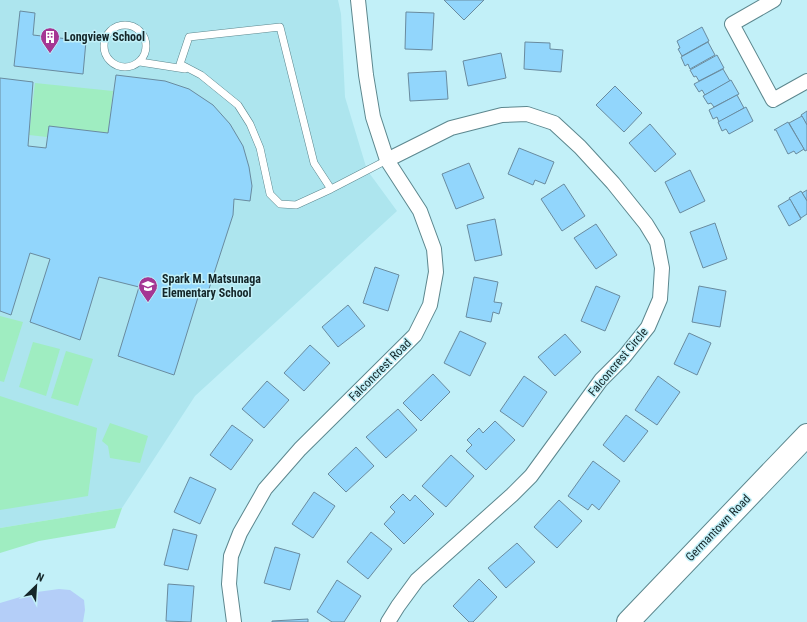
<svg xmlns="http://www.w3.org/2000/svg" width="807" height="622" font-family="'Roboto Condensed',sans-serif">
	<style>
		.built { fill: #ade5ee }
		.green { fill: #9fedc1 }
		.water { fill: #b4cef8 }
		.building { fill: #92d6fc; stroke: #698b9f }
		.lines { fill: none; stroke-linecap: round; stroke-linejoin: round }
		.lane-casing { stroke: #5c878e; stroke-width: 8 }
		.street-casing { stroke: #5c878e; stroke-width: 16 }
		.primary-casing { stroke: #5c878e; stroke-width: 24 }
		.lane { stroke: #fff; stroke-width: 7 }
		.street { stroke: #fff; stroke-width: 14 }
		.primary { stroke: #fff; stroke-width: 22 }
		.labels { text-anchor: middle; stroke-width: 3; stroke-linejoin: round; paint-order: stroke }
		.poi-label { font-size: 12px; font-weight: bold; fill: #142629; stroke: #c2f0f8; text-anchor: start }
		.street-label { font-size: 12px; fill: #142629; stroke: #c2f0f8 }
	</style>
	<rect width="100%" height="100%" fill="#c2f0f8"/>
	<path class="built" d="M0,0H338L341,14L345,97L367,170L397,211L195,396L122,508L0,528Z"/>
	<g class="green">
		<path d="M35,83L113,91L108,133L49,126L47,137L29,135Z"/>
		<path d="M0,316L23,322L4,382L0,381Z"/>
		<path d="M33,342L60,349L46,396L19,387Z"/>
		<path d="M66,351L93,359L78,406L51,398Z"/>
		<path d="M0,396L97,428L88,496L0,510Z"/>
		<path d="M110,423L148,436L140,463L110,458L108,446L102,441Z"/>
		<path d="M122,508L115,528L39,541L0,553V528Z"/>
	</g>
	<path class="water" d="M59,589L70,590L84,600L85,610L83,622H0V603L37,592Z"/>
	<g class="building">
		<path d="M444,0H484L464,20Z"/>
		<path d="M20,11L35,13L33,35L86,41L83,74L14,66Z"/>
		<path d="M406,12L434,13L432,50L405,49Z"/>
		<path d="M702,27L709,41L682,56L678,49L680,48L677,41Z"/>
		<path d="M525,42L550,43V49L563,50L561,72L524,69Z"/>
		<path d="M708,42L715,55L690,69L688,64L685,66L681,57Z"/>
		<path d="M501,53L506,78L468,86L463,61Z"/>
		<path d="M717,55L724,68L699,81L696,76L694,77L690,70Z"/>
		<path d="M723,69L730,81L705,95L702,90L699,92L694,84Z"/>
		<path d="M446,71L448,99L410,101L408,73Z"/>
		<path d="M116,75L165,81L189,89L213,105L230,124L243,146L249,167L252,186L250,201L234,199L233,215L207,295L199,294L174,375L118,356L139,287L99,277L80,340L30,322L50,259L30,253L11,315L0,311V78L33,82L28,146L46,148L49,126L108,133Z"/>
		<path d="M731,80L739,94L714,107L711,103L708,104L703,96Z"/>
		<path d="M615,86L642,113L624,132L596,105Z"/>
		<path d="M737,95L744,108L719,122L717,117L713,119L709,110Z"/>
		<path d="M746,107L753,121L729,134L726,129L722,131L718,122Z"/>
		<path d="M807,111V125L801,115Z"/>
		<path d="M802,116L807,125V150L805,151L789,123Z"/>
		<path d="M788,122L804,149L796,154L794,151L788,154L776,130H774Z"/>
		<path d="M650,124L676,154L655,172L629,143Z"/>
		<path d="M519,148L554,162L545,184L535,180L533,185L508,174Z"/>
		<path d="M469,163L484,198L456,209L442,174Z"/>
		<path d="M690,170L705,201L680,213L665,182Z"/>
		<path d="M564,184L585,216L562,231L541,199Z"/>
		<path d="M807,190V201L802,193Z"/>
		<path d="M801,191L807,201V214L801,218L789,198Z"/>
		<path d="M790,199L801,219L789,226L778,206Z"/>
		<path d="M495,219L502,255L475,261L467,225Z"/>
		<path d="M715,223L727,259L703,268L690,232Z"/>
		<path d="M596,224L617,255L596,269L574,238Z"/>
		<path d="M375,267L399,275L388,311L363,303Z"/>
		<path d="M474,277L498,282L494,302L502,303L499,314L493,312L491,322L466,317Z"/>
		<path d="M596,286L620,296L605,331L581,321Z"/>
		<path d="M699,286L726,291L720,327L692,322Z"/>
		<path d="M348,305L365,326L338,347L322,327Z"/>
		<path d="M460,331L486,343L470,376L444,363Z"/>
		<path d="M689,333L711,343L697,375L674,364Z"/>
		<path d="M565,334L581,352L555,376L538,357Z"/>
		<path d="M310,345L330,363L304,391L284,373Z"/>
		<path d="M433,374L450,392L421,421L403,403Z"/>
		<path d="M524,376L547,392L523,427L500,411Z"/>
		<path d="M658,376L680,392L657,425L635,410Z"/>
		<path d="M267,381L289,400L264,428L242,409Z"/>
		<path d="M398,409L417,430L386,458L366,437Z"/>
		<path d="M626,415L648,431L624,462L603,445Z"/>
		<path d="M495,421L515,440L486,470L466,451L472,445L467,440L479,428L483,433Z"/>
		<path d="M232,425L253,440L231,470L210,455Z"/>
		<path d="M356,447L374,466L346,492L328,474Z"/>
		<path d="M451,455L474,476L446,507L422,486Z"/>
		<path d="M593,461L620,481L599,510L592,504L588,510L568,496Z"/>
		<path d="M190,477L216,489L200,524L174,512Z"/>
		<path d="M314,492L335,506L313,538L292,524Z"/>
		<path d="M403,494L410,501L415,495L434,514L404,544L384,524L395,512L390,507Z"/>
		<path d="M559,500L582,521L557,548L534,527Z"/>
		<path d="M173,529L197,535L188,570L164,565Z"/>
		<path d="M371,532L392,549L368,579L347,562Z"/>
		<path d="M517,543L535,562L506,588L488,568Z"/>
		<path d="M275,547L300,554L290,590L264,583Z"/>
		<path d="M479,579L497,597L473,622H469L453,606Z"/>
		<path d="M337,580L361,596L344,622H332L317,612Z"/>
		<path d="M168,584L194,586L191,622L166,621Z"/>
		<path d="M308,619V622H272V621Z"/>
	</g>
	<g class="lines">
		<defs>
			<g id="lane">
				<circle cx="125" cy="46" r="21"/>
				<path d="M140,62L185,69"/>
				<path d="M331,189L314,163L280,27L189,37L180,64L201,75L238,105L250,124L260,148L270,194L280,204L296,205L331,189L387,160"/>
			</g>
			<g id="street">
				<path d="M774,0L732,24L773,100L807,81"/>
				<path d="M387,160L451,128L502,115L527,114L554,123L580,147L613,183L646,224L657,242L662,268L660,299L648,327L624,357L601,380L531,476L512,495L417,580L398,606L388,622"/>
				<path d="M234,622L229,584L231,556L240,533L265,489L300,449L415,335L430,305L436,272L434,249L420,211L387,160L373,117L366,75L358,0"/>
			</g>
			<path id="primary" d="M628,622L807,435"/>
		</defs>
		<use href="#lane" class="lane-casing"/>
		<use href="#street" class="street-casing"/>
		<use href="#primary" class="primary-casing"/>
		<use href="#lane" class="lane"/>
		<use href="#street" class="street"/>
		<use href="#primary" class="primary"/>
	</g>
	<defs>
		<symbol id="building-pin" viewBox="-11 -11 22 30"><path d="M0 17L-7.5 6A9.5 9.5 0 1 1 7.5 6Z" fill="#a53693" stroke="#c2f0f8"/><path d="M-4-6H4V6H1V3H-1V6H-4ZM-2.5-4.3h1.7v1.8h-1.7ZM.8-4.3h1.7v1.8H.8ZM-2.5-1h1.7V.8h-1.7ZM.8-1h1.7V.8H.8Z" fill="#fff"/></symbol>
		<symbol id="school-pin" viewBox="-11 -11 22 30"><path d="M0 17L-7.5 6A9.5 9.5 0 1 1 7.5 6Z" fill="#a53693" stroke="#c2f0f8"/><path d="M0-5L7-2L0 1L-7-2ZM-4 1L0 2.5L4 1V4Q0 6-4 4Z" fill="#fff"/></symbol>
	</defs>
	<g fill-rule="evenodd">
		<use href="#building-pin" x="39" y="26" width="22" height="30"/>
		<use href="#school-pin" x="137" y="275" width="22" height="30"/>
	</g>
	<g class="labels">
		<g class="poi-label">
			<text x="64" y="41">Longview School</text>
			<text x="162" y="283">Spark M. Matsunaga<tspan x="162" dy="14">Elementary School</tspan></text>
		</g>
		<g class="street-label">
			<text transform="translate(618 362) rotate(-50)" y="4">Falconcrest Circle</text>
			<text transform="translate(380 370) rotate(-45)" y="4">Falconcrest Road</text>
			<text transform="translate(718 528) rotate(-46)" y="4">Germantown Road</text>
		</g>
	</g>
	<g transform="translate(36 586) rotate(25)" stroke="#c2f0f8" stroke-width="3" paint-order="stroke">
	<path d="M0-3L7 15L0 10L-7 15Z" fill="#142629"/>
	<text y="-6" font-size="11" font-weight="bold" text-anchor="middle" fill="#142629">N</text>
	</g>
</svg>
